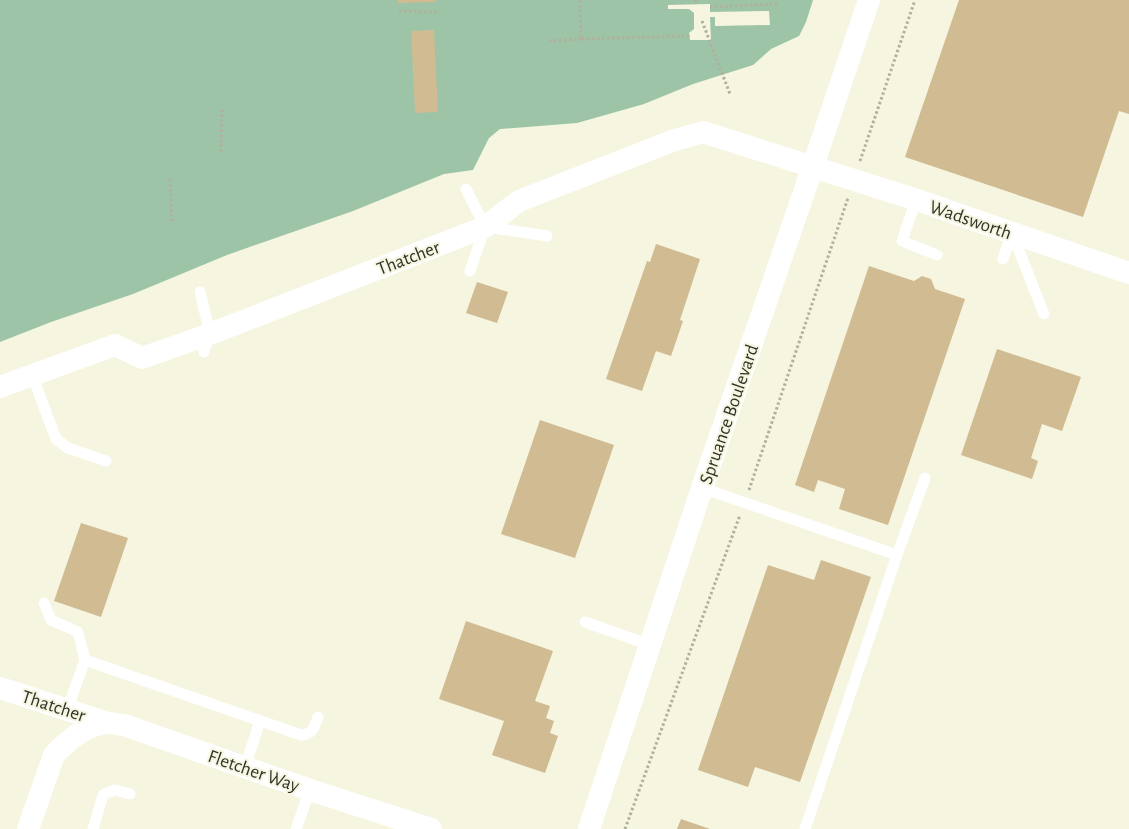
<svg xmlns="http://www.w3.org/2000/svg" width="1129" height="829" font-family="'Alegreya Sans',sans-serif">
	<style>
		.water { fill: #9dc4a6 }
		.pier { fill: #f5f5e0 }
		.building { fill: #d0bb92 }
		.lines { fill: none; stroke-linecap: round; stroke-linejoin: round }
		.path { stroke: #b0b09f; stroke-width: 3; stroke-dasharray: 2.5 2.5; stroke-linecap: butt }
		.lane { stroke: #fff; stroke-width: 11 }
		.street { stroke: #fff; stroke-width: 22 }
		.labels { text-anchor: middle; stroke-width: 4; stroke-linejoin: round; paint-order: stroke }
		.street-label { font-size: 19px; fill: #32322a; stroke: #f5f5e0 }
	</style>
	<rect width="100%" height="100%" fill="#f5f5e0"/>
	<path class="water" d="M0,0H813L806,22L799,36L771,49L753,65L693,84L644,104L577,123L500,129L489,138L473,170L444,174L353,211L227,255L133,294L51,322L0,342Z"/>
	<path class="pier" d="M710,4V12L769,11L770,25L715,26V17H710L711,40H690L689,33L694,29V13L689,9H668V5Z"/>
	<g class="building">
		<path d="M398,0H436V2L398,3Z"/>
		<path d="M959,0H1129V114L1119,111L1083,217L905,157Z"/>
		<path d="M434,30L438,112L415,113L411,31Z"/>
		<path d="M656,244L700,259L680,320L683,321L671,356L656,351L642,391L606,379L647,261L650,262Z"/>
		<path d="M869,266L914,281L922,276L931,279L935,289L965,299L888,525L839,509L845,489L818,480L814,492L795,485Z"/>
		<path d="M477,282L508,292L497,323L466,313Z"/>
		<path d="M997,349L1081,377L1062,431L1042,424L1031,458L1038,461L1032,479L961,455Z"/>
		<path d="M540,420L614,445L575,558L501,534Z"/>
		<path d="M81,523L128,538L101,617L54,601Z"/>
		<path d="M821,560L871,577L800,782L755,767L748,787L698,770L768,565L814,580Z"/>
		<path d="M466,621L553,651L535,701L550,706L546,718L554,721L550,733L558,736L545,773L492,755L504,721L439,699Z"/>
		<path d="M681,819L710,829H677Z"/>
	</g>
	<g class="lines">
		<g class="path">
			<path d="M580,0L581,39L690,36"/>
			<path d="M696,0V5"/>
			<path d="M710,7L776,4L777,0"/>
			<path d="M399,11L439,12"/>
			<path d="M702,21L730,94"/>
			<path d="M549,41L581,39"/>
			<path d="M221,152L222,108"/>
			<path d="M860,161L915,0"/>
			<path d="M170,179L172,224"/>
			<path d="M749,490L848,198"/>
			<path d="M625,829L740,515"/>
		</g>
		<g class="lane">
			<path d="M466,189L485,227L470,271"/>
			<path d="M916,200L902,241L937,255"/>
			<path d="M487,227L547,236"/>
			<path d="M1012,233L1044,314"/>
			<path d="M1003,259L1012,233"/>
			<path d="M200,292L210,334L204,352"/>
			<path d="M32,375L56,439L68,448L106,461"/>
			<path d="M702,488L897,555"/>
			<path d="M44,603L51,620L78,632L85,660L67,710"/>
			<path d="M585,622L650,645"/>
			<path d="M85,660L301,735C313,734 314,728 318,717"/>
			<path d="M245,767L260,721"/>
			<path d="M93,829L103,795L109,792L115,790L130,794"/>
			<path d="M296,829L310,790"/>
			<path d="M805,829L897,555L925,478"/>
		</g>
		<g class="street">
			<path d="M0,387L115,345L142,358L210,334L485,227L519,201L672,141L703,132L914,199L1129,273"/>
			<path d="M0,688L108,723"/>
			<path d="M28,829L54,755C68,740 87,724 108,723C113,723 119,725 124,725L310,790L431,829"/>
			<path d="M589,829L702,488L813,166L869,0"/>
		</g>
	</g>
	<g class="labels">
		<g class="street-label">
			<text transform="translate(971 219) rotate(19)" y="7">Wadsworth</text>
			<text transform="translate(408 257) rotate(-21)" y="7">Thatcher</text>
			<text transform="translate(728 414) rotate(-71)" y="7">Spruance Boulevard</text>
			<text transform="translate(54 705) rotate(18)" y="7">Thatcher</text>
			<text transform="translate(254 770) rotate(19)" y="7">Fletcher Way</text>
		</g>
	</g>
</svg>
